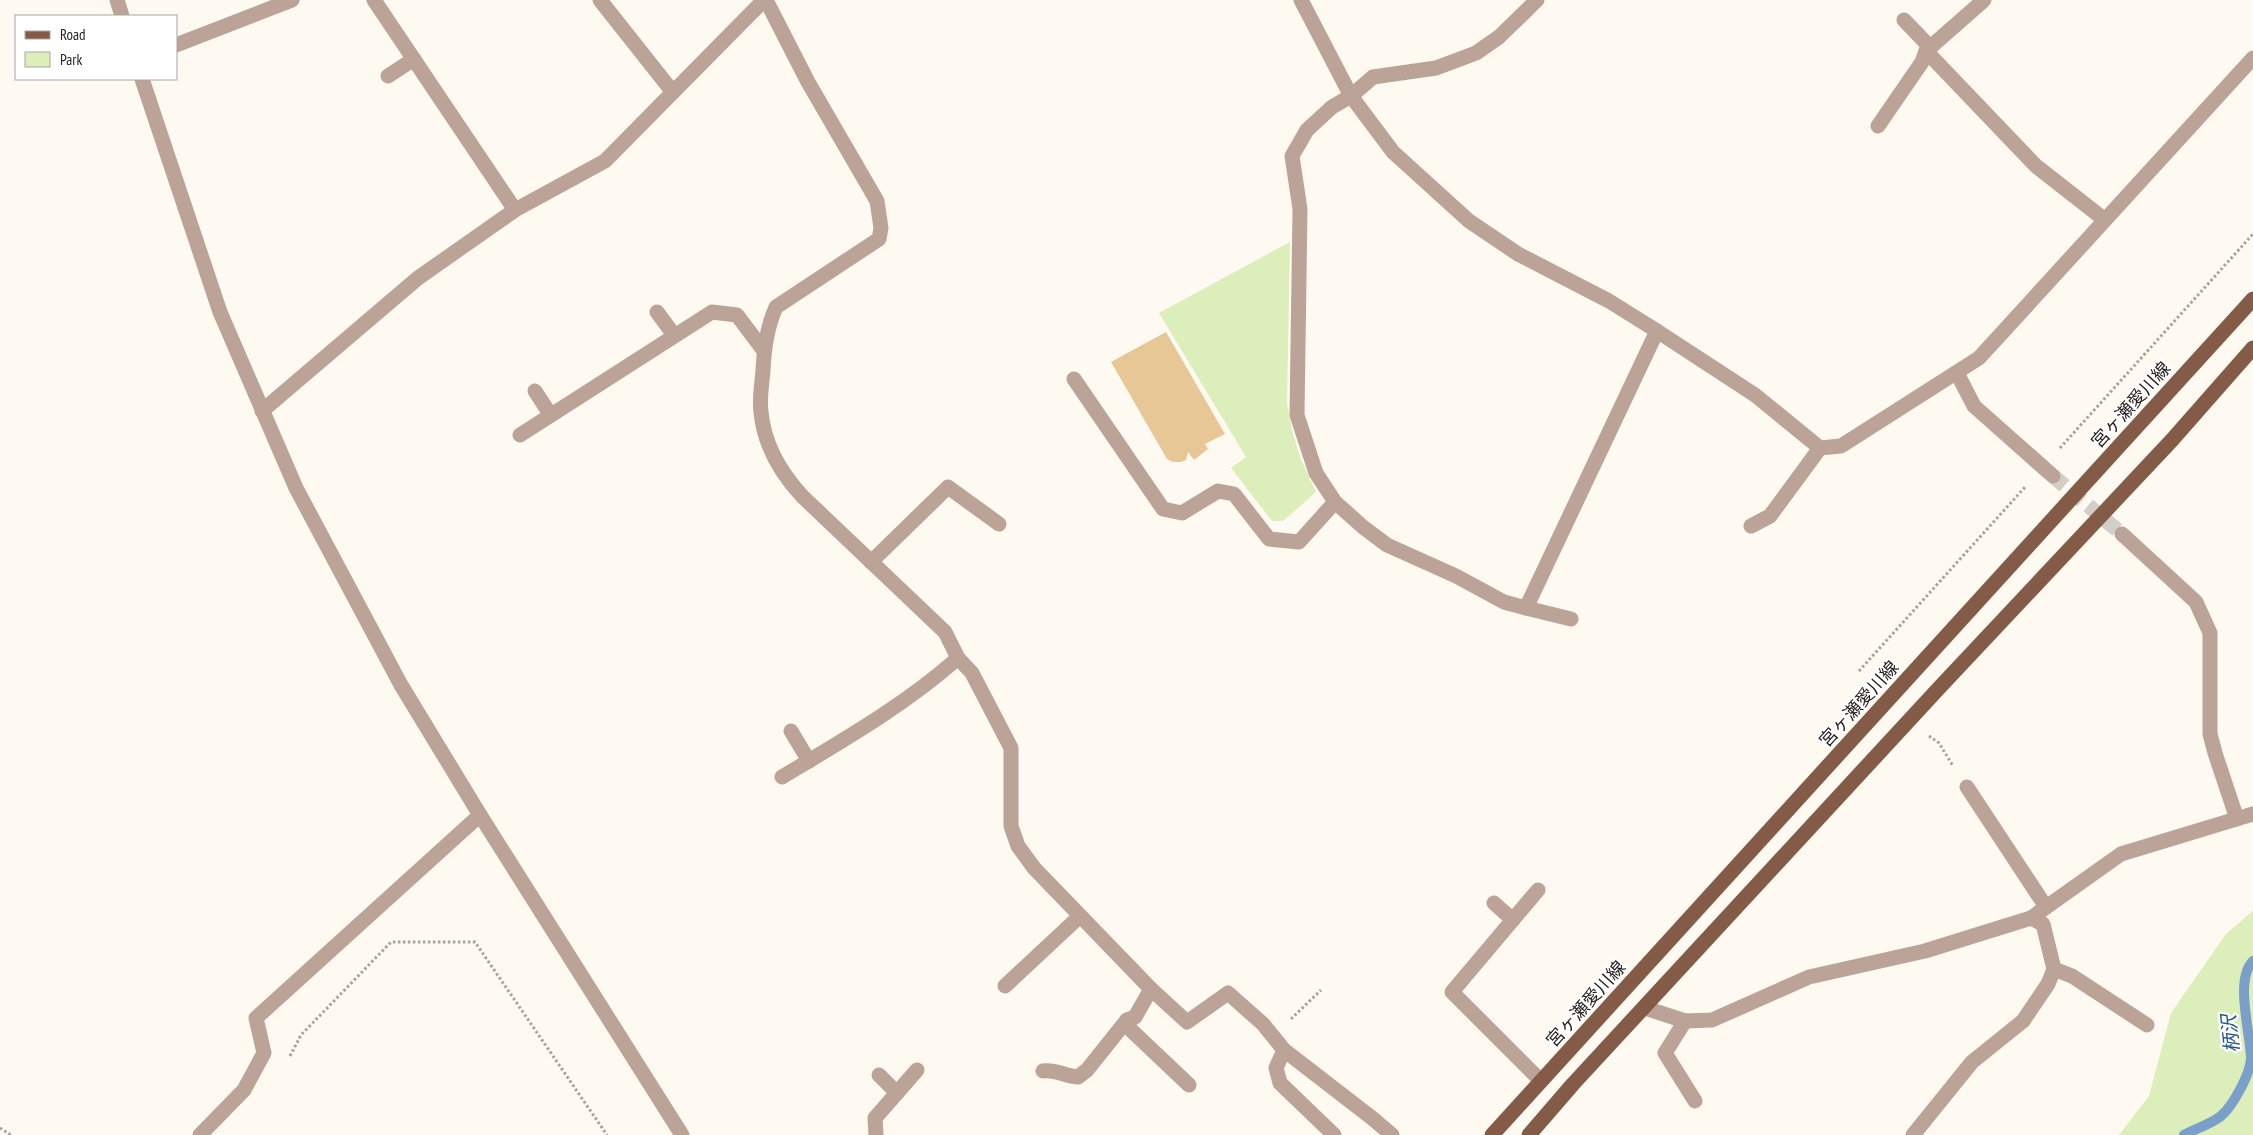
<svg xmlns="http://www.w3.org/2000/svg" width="2253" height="1135" font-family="'PT Sans Narrow','Noto Sans JP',sans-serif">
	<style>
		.green { fill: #dceeb9 }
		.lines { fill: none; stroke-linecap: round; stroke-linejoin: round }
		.stream { stroke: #7a9fc8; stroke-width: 10 }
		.building { fill: #e8c797 }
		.minor-tunnel { stroke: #d3cec7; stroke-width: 15; stroke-dasharray: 15 8; stroke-linecap: butt }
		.path { stroke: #a7a29c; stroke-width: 3; stroke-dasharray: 2.5 2.5; stroke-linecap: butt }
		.minor { stroke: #bba397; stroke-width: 15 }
		.major { stroke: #835b47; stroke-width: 15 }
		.labels { text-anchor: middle; stroke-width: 4.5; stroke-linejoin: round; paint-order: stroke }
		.street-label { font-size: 18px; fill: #25221f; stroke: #fff }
		.water-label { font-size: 19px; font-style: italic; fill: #205589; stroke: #fff }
	</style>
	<rect width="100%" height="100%" fill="#fef9f1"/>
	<g class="green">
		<path d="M1290,242L1287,403L1292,430L1300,457L1316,492L1283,521H1272L1231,468L1246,457L1159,313Z"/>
		<path d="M2253,911V1135H2119L2149,1096L2171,1013L2226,934Z"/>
	</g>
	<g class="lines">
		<path class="stream" d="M2184,1135C2195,1129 2211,1124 2221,1116C2233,1106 2250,1074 2251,1059C2251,1034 2234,980 2253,961"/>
	</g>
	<path class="building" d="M1166,332L1225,434L1205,444L1208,449L1194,460L1188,452L1186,460L1181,462H1173L1167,459L1111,362Z"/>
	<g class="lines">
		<path class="minor-tunnel" d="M2053,476L2122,534"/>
		<g class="path">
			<path d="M2060,448L2253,234"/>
			<path d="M1859,671L2026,486"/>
			<path d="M1929,736L1939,743L1953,766"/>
			<path d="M1291,1019L1321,990"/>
			<path d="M290,1056L301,1035L391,942H475L607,1135"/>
			<path d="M0,1128L11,1135"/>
		</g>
		<g class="minor">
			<path d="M117,0L122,16"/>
			<path d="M374,0L515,210L605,161L764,0"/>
			<path d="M600,0L672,91"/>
			<path d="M766,0L808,82L877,201L881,228L879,239L776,307C767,327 764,348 763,370C762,384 759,399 761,412C764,445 780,472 802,496L945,632L958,658L972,673L1011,748V826L1018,846L1034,868L1151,989L1187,1022L1228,993L1263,1024L1284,1050L1372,1118L1392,1135"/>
			<path d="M1301,0L1351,96L1393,152L1469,221L1518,254L1609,301L1657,331L1755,395L1820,448L1841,446L1979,358L2253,58"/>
			<path d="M1537,0L1499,37L1476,53L1436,68L1373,77L1351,96L1332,107L1307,130L1292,156L1300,209L1297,415L1316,473L1335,502L1363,527L1387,545L1456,576L1504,602L1526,608L1657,331"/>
			<path d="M1904,20L1930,47"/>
			<path d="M176,45L292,0"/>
			<path d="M1926,51L2036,166L2105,220"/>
			<path d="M388,76L414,59"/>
			<path d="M142,79L220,312L296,488L401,685L480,815L682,1135"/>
			<path d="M1878,126L1922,62L1926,51L1984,0"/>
			<path d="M657,312L674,335"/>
			<path d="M1957,373L1974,406L2053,476"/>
			<path d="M1074,379L1163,509L1182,513L1218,491L1234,494L1269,539L1299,542L1335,502"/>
			<path d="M535,391L550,414"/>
			<path d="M262,411L418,278L515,210"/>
			<path d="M520,435L712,312L737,315L764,351"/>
			<path d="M1751,526L1770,516L1820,448"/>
			<path d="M2122,534L2196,602L2210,633V734L2215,753L2237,819"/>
			<path d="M871,562L948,487L999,524"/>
			<path d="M1526,608L1571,619"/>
			<path d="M791,731L809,761"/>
			<path d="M782,777C842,741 905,705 958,658"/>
			<path d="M1967,787L2046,907"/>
			<path d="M1538,890L1452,992L1541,1081"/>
			<path d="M1494,903L1513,920"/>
			<path d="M2031,918L2121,854L2253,814"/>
			<path d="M2054,969L2072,976L2147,1025"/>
			<path d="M1005,986L1080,916"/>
			<path d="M1645,1008L1685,1021L1712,1020L1809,977L1925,951L2031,918L2043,924L2054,969L2048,984L2023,1021L1972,1062L1913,1135"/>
			<path d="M1127,1020L1131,1030L1189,1085"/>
			<path d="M1685,1021L1665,1053L1695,1101"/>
			<path d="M1284,1050L1276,1068L1280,1083L1334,1135"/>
			<path d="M1043,1071C1055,1069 1065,1076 1078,1077L1087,1070L1127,1020L1135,1017L1151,989"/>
			<path d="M879,1075L897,1093"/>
			<path d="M200,1135L244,1090L264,1053L256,1018L480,815"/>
			<path d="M876,1135L875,1118L917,1070"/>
		</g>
		<g class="major">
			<path d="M1492,1135L2253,299"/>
			<path d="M1529,1135L1573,1084L1939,688L2172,440L2253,348"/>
		</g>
	</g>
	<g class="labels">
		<g class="street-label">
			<text transform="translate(2131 405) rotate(-48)" y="6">宮ヶ瀬愛川線</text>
			<text transform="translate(1859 704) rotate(-48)" y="6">宮ヶ瀬愛川線</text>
			<text transform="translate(1586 1004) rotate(-48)" y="6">宮ヶ瀬愛川線</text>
		</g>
		<g class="water-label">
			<text transform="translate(2230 1034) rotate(-96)" y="7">柄沢</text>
		</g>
	</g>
	<rect x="15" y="15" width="162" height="65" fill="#ffffff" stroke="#a8a7a5"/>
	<rect x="25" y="31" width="25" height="8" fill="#835b47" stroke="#a8a7a5"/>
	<text x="60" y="40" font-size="15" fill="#25221f">Road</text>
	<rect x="25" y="52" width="25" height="15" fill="#dceeb9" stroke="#a8a7a5"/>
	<text x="60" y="65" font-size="15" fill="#25221f">Park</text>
</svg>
